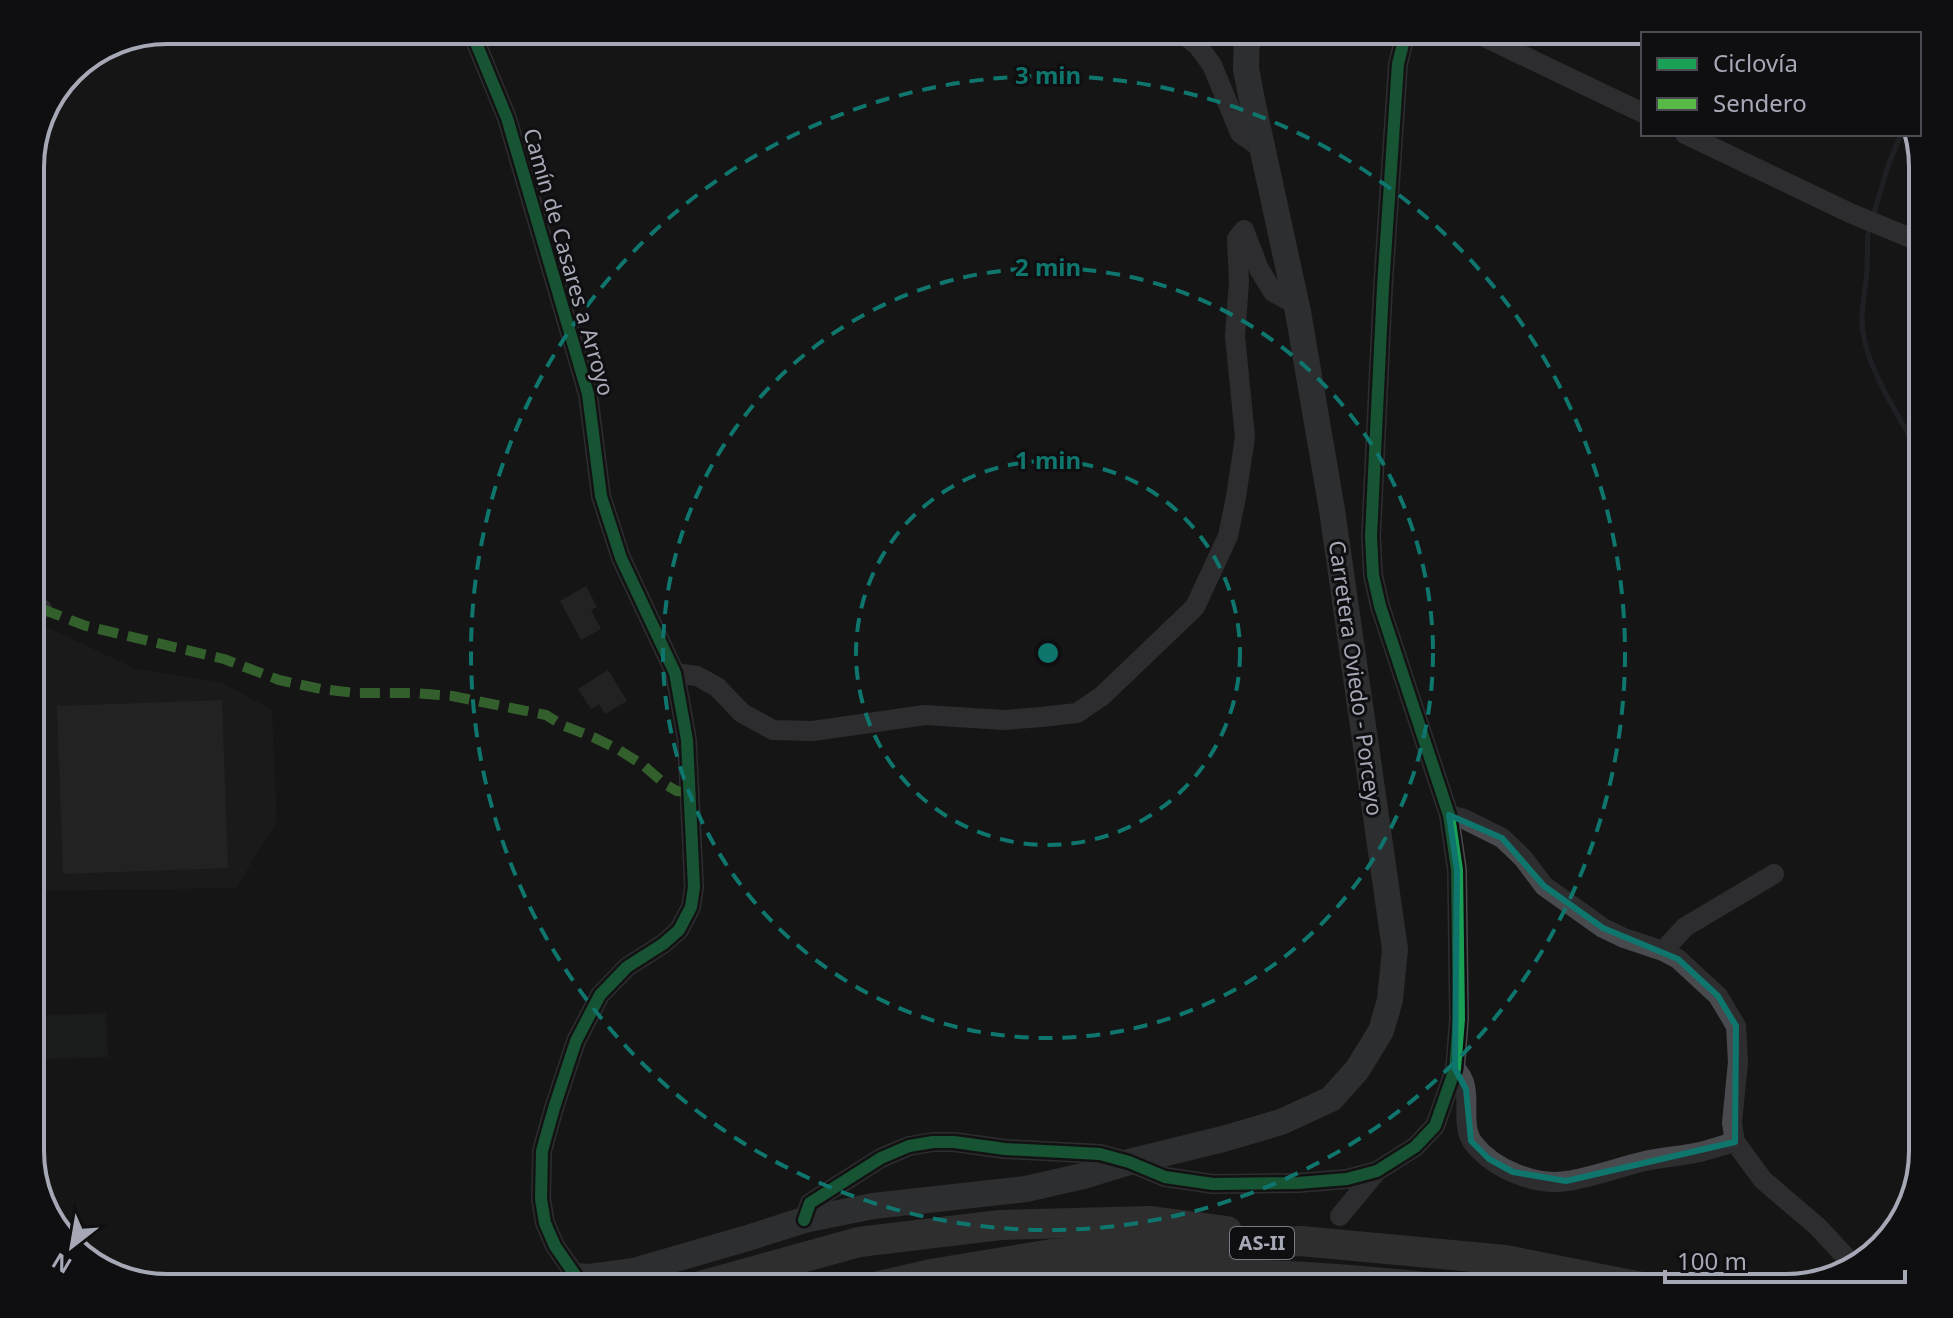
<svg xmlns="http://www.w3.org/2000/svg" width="1953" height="1318" font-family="'Noto Sans',sans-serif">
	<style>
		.built { fill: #1f1f21 }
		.green { fill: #1d241f }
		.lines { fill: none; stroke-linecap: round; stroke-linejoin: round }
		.stream { stroke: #282e37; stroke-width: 5 }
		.building { fill: #313133 }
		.minor { stroke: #494a4e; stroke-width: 20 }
		.major { stroke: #4b4c50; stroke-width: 26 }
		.highway { stroke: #4c4c4f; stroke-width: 30 }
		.quiet { stroke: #58b947; stroke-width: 10; stroke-dasharray: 20 10; stroke-linecap: butt }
		.cycleway-casing { stroke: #0f0f11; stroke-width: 17 }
		.cycleway { stroke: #1a9f57; stroke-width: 12 }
		.marked { fill: none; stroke: #0f766e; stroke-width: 6; stroke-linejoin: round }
		.ring { fill: none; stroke: #0f766e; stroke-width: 4; stroke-dasharray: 14 10 }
		.labels { text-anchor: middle; stroke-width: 6; stroke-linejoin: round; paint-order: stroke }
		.shield { fill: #0f0f11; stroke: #797a84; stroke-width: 2 }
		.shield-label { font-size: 20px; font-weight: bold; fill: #a6a8b6 }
		.street-label { font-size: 22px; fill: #a6a8b6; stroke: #0f0f11 }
		.rim { fill: none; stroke: #a6a8b6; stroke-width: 4 }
		.centre { fill: #0f766e; stroke: #0f0f11; stroke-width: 4 }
		.ring-label { font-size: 24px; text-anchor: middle; font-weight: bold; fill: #0f766e; stroke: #0f0f11; stroke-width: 6; stroke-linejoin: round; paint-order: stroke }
	</style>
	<rect width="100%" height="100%" fill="#151515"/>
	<path class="built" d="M43,625L136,669L221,682L272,710L277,821L236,888L30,891V630Z"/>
	<path class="green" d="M106,1013L108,1057L30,1060V1016Z"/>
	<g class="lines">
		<g class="stream">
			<path d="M1873,216L1888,166L1901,134"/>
			<path d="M1870,226L1868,232C1867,249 1868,266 1866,282C1864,298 1860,315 1863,332C1869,376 1904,421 1923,462"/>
		</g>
	</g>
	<g class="building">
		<path d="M586,586L597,607L591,610L601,629L581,640L560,601Z"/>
		<path d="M608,670L627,701L605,714L599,704L591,709L578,689Z"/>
		<path d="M222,700L228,868L63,874L57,706Z"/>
	</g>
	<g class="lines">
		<g class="minor">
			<path d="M1474,32L1643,113"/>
			<path d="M1183,34L1198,46L1212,65L1240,133L1261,148"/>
			<path d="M474,38L507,118L588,394L601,496L621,558L675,673L687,740L694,887L691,907L679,930L663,944L627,967L600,995L576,1041L554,1108L542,1151L541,1199L545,1223L555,1246L584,1287"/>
			<path d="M1685,134L1850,213L1923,243"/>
			<path d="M30,604L42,609"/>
			<path d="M675,673L697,676L717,687L742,713L773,730L813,731L925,715L1004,720L1042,717L1077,713L1102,696L1195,607L1228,536L1236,497L1245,437L1235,336L1239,282L1237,239L1244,230L1259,269L1273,292L1297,305"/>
			<path d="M1449,815L1464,819L1502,838L1523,858L1544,886L1603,928L1624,938L1663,951L1678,959L1718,996L1736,1026L1738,1062L1732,1123L1735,1142L1763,1180L1818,1227L1855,1267"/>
			<path d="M1663,951L1685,927L1774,874"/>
			<path d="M1455,1069C1477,1087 1457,1123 1474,1144C1494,1169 1535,1186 1567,1181C1594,1177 1619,1167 1645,1161C1663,1157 1682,1156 1700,1152C1712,1149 1723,1145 1735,1142"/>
			<path d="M1340,1216L1377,1171"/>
			<path d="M804,1220L810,1203L881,1158L909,1146L933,1142H954L1005,1149L1100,1154L1129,1162L1165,1177L1213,1184L1298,1183L1347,1179L1377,1171L1415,1147L1435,1126L1455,1069L1459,1019L1457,870L1449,815L1380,606L1373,575L1371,536L1383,287L1398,64L1406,32"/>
		</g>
		<g class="major">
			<path d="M1770,30L1779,34"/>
			<path d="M576,1276L589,1277L634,1271L751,1237L804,1220L873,1206L1026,1189L1083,1176L1129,1162L1223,1139L1281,1122L1331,1099L1357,1070L1381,1031L1390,1000L1395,949L1332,510L1298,312L1253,105L1246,69L1247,33"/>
		</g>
		<g class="highway">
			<path d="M693,1288L859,1242L1000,1225L1151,1221L1227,1231"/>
			<path d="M870,1288L931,1274L1052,1254L1301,1241L1505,1260L1647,1288"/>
			<path d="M1016,1288C1154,1266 1297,1273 1435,1288"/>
		</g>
		<path class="quiet" d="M42,609L86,626L224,659L279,680L321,689L355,693H412L452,696L546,715L562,725L595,738L619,750L643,765L666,785L677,791L689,792"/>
		<defs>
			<g id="cycleway">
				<path d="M474,38L507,118L588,394L601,496L621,558L675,673L687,740L694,887L691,907L679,930L663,944L627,967L600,995L576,1041L554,1108L542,1151L541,1199L545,1223L555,1246L584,1288"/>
				<path d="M804,1220L810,1203L881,1158L909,1146L933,1142H954L1005,1149L1100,1154L1129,1162L1165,1177L1213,1184L1298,1183L1347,1179L1377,1171L1415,1147L1435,1126L1455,1069L1459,1019L1457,870L1449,815L1380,606L1373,575L1371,536L1383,287L1398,64L1406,32"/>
			</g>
		</defs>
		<use href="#cycleway" class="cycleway-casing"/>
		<use href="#cycleway" class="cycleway"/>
	</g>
	<path d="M0 0H1953V1318H0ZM1449,815L1502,838L1544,886L1603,928L1678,959L1718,996L1736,1026L1735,1142L1566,1181L1513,1172L1489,1159L1471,1141L1466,1089L1455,1069L1457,870Z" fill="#151515" fill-opacity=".55" fill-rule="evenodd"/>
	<path class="marked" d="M1449,815L1502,838L1544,886L1603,928L1678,959L1718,996L1736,1026L1735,1142L1566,1181L1513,1172L1489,1159L1471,1141L1466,1089L1455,1069L1457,870Z"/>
	<g class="ring">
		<circle cx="1048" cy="653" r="192"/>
		<circle cx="1048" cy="653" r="385"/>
		<circle cx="1048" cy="653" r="577"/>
	</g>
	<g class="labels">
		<rect class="shield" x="1230" y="1227" width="64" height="32" rx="6"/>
		<g class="shield-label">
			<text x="1262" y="1250">AS-II</text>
		</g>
		<g class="street-label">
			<text transform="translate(569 262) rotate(74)" y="8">Camín de Casares a Arroyo</text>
			<text transform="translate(1356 678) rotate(82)" y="8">Carretera Oviedo - Porceyo</text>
		</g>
	</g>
	<path d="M0 0H1953V1318H0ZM167 44H1786A123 123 0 0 1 1909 167V1151A123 123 0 0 1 1786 1274H167A123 123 0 0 1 44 1151V167A123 123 0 0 1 167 44Z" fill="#0f0f11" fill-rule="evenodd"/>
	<path class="rim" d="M167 44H1786A123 123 0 0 1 1909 167V1151A123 123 0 0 1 1786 1274H167A123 123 0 0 1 44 1151V167A123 123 0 0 1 167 44Z"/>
	<circle cx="1048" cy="653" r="12" class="centre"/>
	<g class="ring-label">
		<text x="1048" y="84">3 min</text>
		<text x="1048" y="276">2 min</text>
		<text x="1048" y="469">1 min</text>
	</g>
	<rect x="1641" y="32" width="280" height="104" fill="#0f0f11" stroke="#4b4c53" stroke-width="2"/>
	<rect x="1657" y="58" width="40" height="12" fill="#1a9f57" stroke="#4b4c53" stroke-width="2"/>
	<text x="1713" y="72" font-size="24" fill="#a6a8b6">Ciclovía</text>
	<rect x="1657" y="98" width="40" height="12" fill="#58b947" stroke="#4b4c53" stroke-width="2"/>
	<text x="1713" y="112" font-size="24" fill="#a6a8b6">Sendero</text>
	<g transform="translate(72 1246) rotate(211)" stroke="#0f0f11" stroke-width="6" paint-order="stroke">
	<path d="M0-6L14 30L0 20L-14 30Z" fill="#a6a8b6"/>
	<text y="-12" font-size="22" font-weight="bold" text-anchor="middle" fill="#a6a8b6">N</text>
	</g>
	<path d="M1665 1270v12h240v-12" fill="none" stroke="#a6a8b6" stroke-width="4"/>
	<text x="1677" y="1270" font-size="24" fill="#a6a8b6" stroke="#0f0f11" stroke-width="6" paint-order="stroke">100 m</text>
</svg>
